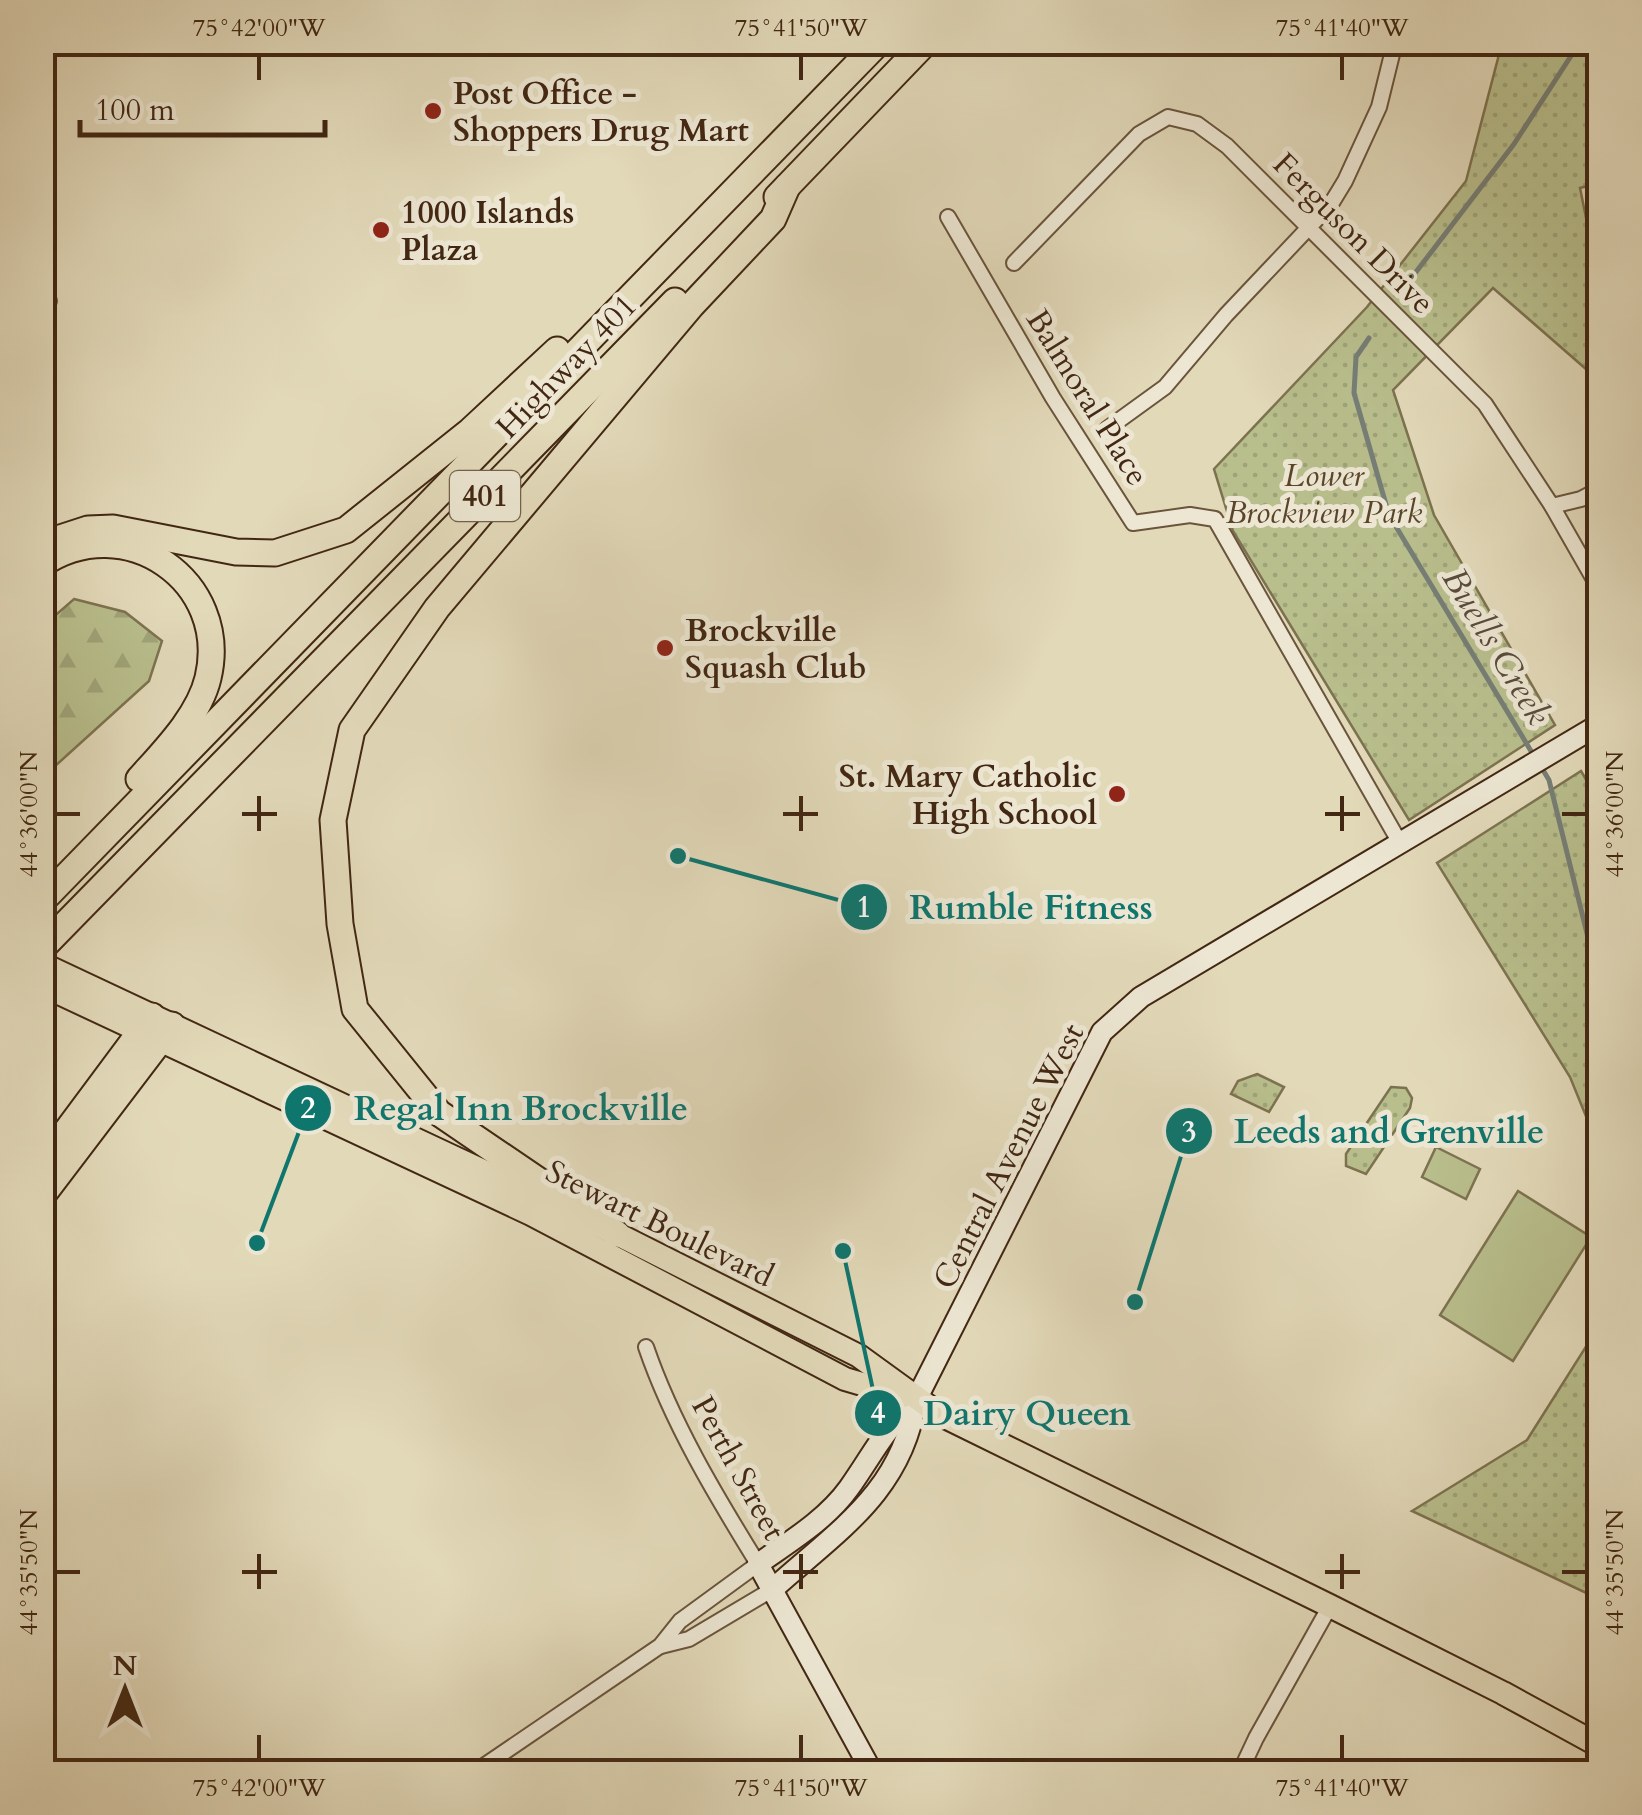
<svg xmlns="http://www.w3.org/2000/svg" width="1642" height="1815" font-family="Cardo,serif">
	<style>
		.grass { fill: url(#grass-dots); stroke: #7d7250; stroke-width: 2.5 }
		.forest { fill: url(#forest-firs); stroke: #7d7250; stroke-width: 2.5 }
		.pitch { fill: #b8be8c; stroke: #7d7250; stroke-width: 2.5 }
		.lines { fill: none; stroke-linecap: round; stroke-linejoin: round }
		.stream { stroke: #767e76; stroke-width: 5 }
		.street-casing { stroke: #6a543c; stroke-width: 18 }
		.secondary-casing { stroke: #422713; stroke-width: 24 }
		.primary-casing { stroke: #422713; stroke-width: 26 }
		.highway-casing { stroke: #422713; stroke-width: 29 }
		.street { stroke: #ece6d2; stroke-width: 14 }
		.secondary { stroke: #ece6d2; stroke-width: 20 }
		.primary { stroke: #e2d9b9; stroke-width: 22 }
		.highway { stroke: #e2d9b9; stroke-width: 25 }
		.ticks { fill: none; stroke: #422713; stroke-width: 4 }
		.poi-dot { fill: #8f2418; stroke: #ece6d2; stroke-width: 4 }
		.labels { text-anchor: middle; stroke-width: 10; stroke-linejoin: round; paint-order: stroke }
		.shield { fill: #ece6d2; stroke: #75604c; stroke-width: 2.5 }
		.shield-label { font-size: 30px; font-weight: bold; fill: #422713 }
		.poi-label { font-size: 32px; font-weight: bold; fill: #422713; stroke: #ece6d2; text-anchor: start }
		.street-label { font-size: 32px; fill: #422713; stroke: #ece6d2 }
		.park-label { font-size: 32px; font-style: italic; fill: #5a452b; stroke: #ece6d2 }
		.water-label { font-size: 35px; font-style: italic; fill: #584b3c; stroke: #ece6d2 }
		.leader { fill: none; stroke: #0f766e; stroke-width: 4 }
		.callout-dot { fill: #0f766e; stroke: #ece6d2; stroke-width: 4 }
		.mark-label { font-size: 30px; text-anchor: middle; font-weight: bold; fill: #fff }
		.callout-label { font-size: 35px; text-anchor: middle; font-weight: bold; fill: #0f766e; stroke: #ece6d2; stroke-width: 10; stroke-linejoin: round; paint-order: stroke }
		.neatline { fill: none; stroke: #422713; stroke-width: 4 }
		.ticks-label { font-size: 25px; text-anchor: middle; fill: #422713 }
	</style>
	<defs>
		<pattern id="grass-dots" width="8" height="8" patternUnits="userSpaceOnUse" patternTransform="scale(2.5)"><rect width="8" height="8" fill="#b8be8c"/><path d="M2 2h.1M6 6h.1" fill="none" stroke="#9fa378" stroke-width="1.8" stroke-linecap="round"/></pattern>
		<pattern id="forest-firs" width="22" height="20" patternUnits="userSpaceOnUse" patternTransform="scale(2.5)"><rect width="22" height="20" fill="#b8be8c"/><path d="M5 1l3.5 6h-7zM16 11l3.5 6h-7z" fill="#9fa378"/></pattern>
	</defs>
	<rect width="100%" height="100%" fill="#e2d9b9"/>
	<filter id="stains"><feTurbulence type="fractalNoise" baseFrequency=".002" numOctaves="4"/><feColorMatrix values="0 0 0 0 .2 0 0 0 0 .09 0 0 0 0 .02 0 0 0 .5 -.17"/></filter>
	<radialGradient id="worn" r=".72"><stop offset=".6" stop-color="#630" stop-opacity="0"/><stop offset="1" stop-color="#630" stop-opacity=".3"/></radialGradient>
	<g class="grass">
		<path d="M1502,43H1599V183L1580,188L1599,282V372L1594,376L1493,288L1393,390L1434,515L1555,725L1409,820L1233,531L1214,469L1367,307L1466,181Z"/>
		<path d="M1581,771L1600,803L1599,1148L1570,1077L1437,863Z"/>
		<path d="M1257,1074L1284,1087L1269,1112L1231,1094L1238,1081Z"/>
		<path d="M1391,1087L1406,1088L1412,1098L1410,1108L1366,1174L1346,1166V1154Z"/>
		<path d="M1599,1326V1599L1412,1511L1527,1440Z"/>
	</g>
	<path class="forest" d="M74,599L125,612L162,641L149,681L43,777V626Z"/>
	<g class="pitch">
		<path d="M1436,1147L1480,1169L1466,1199L1422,1177Z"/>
		<path d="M1518,1191L1591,1237L1513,1361L1440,1315Z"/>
	</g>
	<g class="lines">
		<g class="stream">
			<path d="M1406,285L1514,144L1580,42"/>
			<path d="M1369,338L1356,357L1354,393L1389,515L1534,756"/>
			<path d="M1540,765L1549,780L1600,986"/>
		</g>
		<defs>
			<g id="street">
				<path d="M948,217L1053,398L1133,523L1190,515L1215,519L1400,843"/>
				<path d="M1014,263L1139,134L1168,117L1197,124L1227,146L1485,404L1552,506L1600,590"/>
				<path d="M42,304L49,301"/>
				<path d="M1107,429L1165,387L1226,315L1331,204L1345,181L1379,107L1395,42"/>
				<path d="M1552,506L1581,499L1600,489"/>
				<path d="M661,1646L689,1639L773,1589"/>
				<path d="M475,1772L660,1646L680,1621L758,1564C716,1496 672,1423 646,1347"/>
				<path d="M1240,1772L1256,1738L1330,1606"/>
			</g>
			<g id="secondary">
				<path d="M773,1589C837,1531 902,1492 916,1400L1102,1032L1141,997L1600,724"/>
				<path d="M872,1772L758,1564C789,1542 826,1520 849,1488C873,1454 884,1429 916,1400"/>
			</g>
			<g id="primary">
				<path d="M42,964L617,1234L859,1356L939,1414L1330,1606L1503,1693L1600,1746"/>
				<path d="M42,985L531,1214L845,1379L903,1396"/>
			</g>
			<g id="highway">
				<path d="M777,197L926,42"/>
				<path d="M42,544L88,529L113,528L236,552L275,553L346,530L470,431L557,350"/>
				<path d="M42,564C125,508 231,581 208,678C199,716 164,751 139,779"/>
				<path d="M42,901L879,42"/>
				<path d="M42,948L675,301"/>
				<path d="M42,1164L152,1016"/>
				<path d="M42,1196L172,1025"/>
				<path d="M617,1234L439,1113L355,1009L340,924L333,820L352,730L437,608L692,305L773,219L787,187"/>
			</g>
		</defs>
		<use href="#street" class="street-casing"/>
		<use href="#secondary" class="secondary-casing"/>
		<use href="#primary" class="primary-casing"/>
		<use href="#highway" class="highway-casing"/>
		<use href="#street" class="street"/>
		<use href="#secondary" class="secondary"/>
		<use href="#primary" class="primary"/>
		<use href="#highway" class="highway"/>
	</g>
	<path class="ticks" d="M259,55V80M801,55V80M1342,55V80M259,796V831M801,796V831M1342,796V831M55,814H80M242,814H277M783,814H818M1325,814H1360M1562,814H1587M259,1554V1589M801,1554V1589M1342,1554V1589M55,1572H80M242,1572H277M783,1572H818M1325,1572H1360M1562,1572H1587M259,1735V1760M801,1735V1760M1342,1735V1760"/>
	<g class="poi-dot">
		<circle cx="433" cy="111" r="10"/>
		<circle cx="381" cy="230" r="10"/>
		<circle cx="665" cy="648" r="10"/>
		<circle cx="1117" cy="794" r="10"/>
	</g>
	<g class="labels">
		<rect class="shield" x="450" y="471" width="70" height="50" rx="8"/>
		<g class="shield-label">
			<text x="485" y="506">401</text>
		</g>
		<g class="poi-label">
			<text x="453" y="104">Post Office -<tspan x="453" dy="37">Shoppers Drug Mart</tspan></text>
			<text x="401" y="223">1000 Islands<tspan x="401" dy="37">Plaza</tspan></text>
			<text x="685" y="641">Brockville<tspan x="685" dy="37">Squash Club</tspan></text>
			<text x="1097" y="787" text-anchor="end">St. Mary Catholic<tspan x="1097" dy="37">High School</tspan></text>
		</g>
		<g class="street-label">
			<text transform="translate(1354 233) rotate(45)" y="11">Ferguson Drive</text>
			<text transform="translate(566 366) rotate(-46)" y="11">Highway 401</text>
			<text transform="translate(1088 397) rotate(58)" y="11">Balmoral Place</text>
			<text transform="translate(1008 1156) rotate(-63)" y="11">Central Avenue West</text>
			<text transform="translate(660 1223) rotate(26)" y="11">Stewart Boulevard</text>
			<text transform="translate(739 1468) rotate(61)" y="11">Perth Street</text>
		</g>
		<g class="park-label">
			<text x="1324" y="486">Lower<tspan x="1324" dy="37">Brockview Park</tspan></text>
		</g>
		<g class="water-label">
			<text transform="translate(1497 646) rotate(59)" y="12">Buells Creek</text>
		</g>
	</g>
	<path class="leader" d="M678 856L864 907M257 1243L308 1108M1135 1302L1189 1131M843 1251L878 1413"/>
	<g class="callout-dot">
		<circle cx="678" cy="856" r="10"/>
		<circle cx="257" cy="1243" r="10"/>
		<circle cx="1135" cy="1302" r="10"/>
		<circle cx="843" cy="1251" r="10"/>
		<circle cx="864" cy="907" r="25"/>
		<circle cx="308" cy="1108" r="25"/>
		<circle cx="1189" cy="1131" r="25"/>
		<circle cx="878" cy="1413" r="25"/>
	</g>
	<g class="mark-label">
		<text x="864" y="917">1</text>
		<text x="308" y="1118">2</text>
		<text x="1189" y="1142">3</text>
		<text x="878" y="1423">4</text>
	</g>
	<g class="callout-label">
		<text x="1031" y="919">Rumble Fitness</text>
		<text x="521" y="1120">Regal Inn Brockville</text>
		<text x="1389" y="1143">Leeds and Grenville</text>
		<text x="1027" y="1425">Dairy Queen</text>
	</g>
	<rect width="1642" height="1815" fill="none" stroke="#e2d9b9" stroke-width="110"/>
	<g transform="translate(125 1690)" stroke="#ece6d2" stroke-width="8" paint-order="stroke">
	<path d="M0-8L18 38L0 25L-18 38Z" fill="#422713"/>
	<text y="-15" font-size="28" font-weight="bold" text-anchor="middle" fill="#422713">N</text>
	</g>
	<path d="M80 120v15h245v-15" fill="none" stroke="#422713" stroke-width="5"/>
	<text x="95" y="120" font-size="30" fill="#422713" stroke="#ece6d2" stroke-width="8" paint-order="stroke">100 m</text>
	<rect x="55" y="55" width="1532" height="1705" class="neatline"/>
	<g class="ticks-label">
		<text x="259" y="36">75°42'00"W</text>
		<text x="801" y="36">75°41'50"W</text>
		<text x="1342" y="36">75°41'40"W</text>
		<text transform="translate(28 814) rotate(-90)" y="9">44°36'00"N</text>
		<text transform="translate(1614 814) rotate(-90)" y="9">44°36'00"N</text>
		<text transform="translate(28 1572) rotate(-90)" y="9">44°35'50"N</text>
		<text transform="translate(1614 1572) rotate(-90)" y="9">44°35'50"N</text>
		<text x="259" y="1796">75°42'00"W</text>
		<text x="801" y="1796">75°41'50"W</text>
		<text x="1342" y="1796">75°41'40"W</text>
	</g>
	<rect width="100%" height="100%" filter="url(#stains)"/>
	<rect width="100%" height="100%" fill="url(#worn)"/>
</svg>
